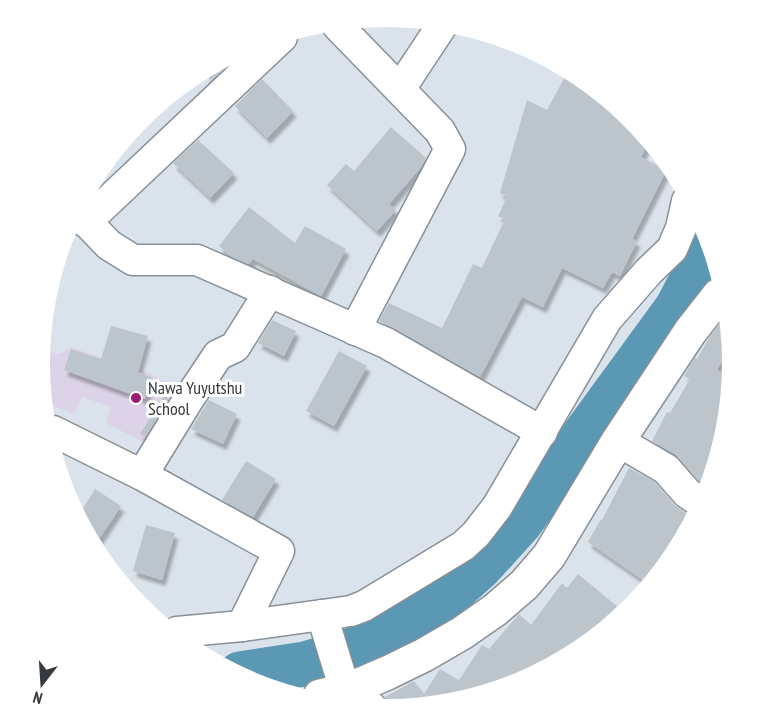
<svg xmlns="http://www.w3.org/2000/svg" width="772" height="726" font-family="'PT Sans Narrow',sans-serif">
	<style>
		.education { fill: #dcd3e8 }
		.lines { fill: none; stroke-linecap: round; stroke-linejoin: round }
		.river { stroke: #5b98b4; stroke-width: 45 }
		.building { fill: #bcc4cc; filter: url(#shadow) }
		.minor-casing { stroke: #889098; stroke-width: 33 }
		.tertiary-casing { stroke: #889098; stroke-width: 36 }
		.minor { stroke: #fff; stroke-width: 30 }
		.tertiary { stroke: #fff; stroke-width: 33 }
		.poi-dot { fill: #9a1c73; stroke: #fff; stroke-width: 2 }
		.labels { text-anchor: middle; stroke-width: 6; stroke-linejoin: round; paint-order: stroke }
		.poi-label { font-size: 18px; fill: #36393d; stroke: #fff; text-anchor: start }
	</style>
	<defs>
		<filter id="shadow"><feDropShadow dx="3.5" dy="6" stdDeviation="1.5" flood-color="#0004"/></filter>
	</defs>
	<rect width="100%" height="100%" fill="#dae3eb"/>
	<path class="education" d="M70,347L152,374L188,400L158,450L106,423L111,407L82,397L74,414L48,404L40,363L42,349L59,354Z"/>
	<g class="lines">
		<path class="river" d="M240,674L305,664L365,646L442,601L481,566L520,523L677,308L709,247"/>
	</g>
	<g class="building">
		<path d="M237,54L238,55L211,80L206,75Z"/>
		<path d="M566,75L631,118L648,143L641,157L665,169L666,171L632,239L637,241L620,276L612,272L603,288L562,268L543,307L522,297L480,377L394,328L379,321L389,303L442,328L473,264L482,268L505,219L498,216L507,197L500,193L527,100L547,110Z"/>
		<path d="M262,79L293,111L267,138L235,106Z"/>
		<path d="M391,127L426,158L421,167L389,204L396,210L377,231L327,185L346,164L354,171Z"/>
		<path d="M198,140L234,173L210,198L173,163Z"/>
		<path d="M249,207L295,243L305,226L346,249L321,296L253,259L249,264L232,257L219,246Z"/>
		<path d="M724,319L729,348L717,370L730,377L708,486L698,480L675,454L652,441L667,412L670,413L690,379L684,376L695,358L697,359L710,336Z"/>
		<path d="M272,320L296,331L284,356L258,343Z"/>
		<path d="M111,326L148,336L138,372L153,378L145,399L64,370L71,349L101,359Z"/>
		<path d="M339,351L367,366L334,426L306,411Z"/>
		<path d="M164,396L169,398L145,437L140,434Z"/>
		<path d="M209,400L237,414L223,444L191,429Z"/>
		<path d="M246,461L276,479L253,517L222,500Z"/>
		<path d="M629,468L655,482L674,505L692,517L647,583L588,542L601,519L602,520Z"/>
		<path d="M95,489L121,506L97,542L79,515Z"/>
		<path d="M146,525L175,533L162,580L133,571Z"/>
		<path d="M578,574L624,612L518,683L388,709L387,702L385,697L414,681L424,694L440,669L459,680L482,645L489,649L519,614L531,625L562,583L567,588Z"/>
	</g>
	<g class="lines">
		<defs>
			<g id="minor">
				<path d="M338,26L440,131L450,149L355,330"/>
				<path d="M400,89L441,27"/>
				<path d="M78,213L109,245L133,260H197L386,343L542,432"/>
				<path d="M86,222L282,37"/>
				<path d="M53,431L142,475L279,551L242,626"/>
				<path d="M618,441L666,469L687,493L702,503"/>
				<path d="M142,475L188,400L218,355L235,347L270,291"/>
				<path d="M322,615L340,674L350,689L371,707"/>
				<path d="M177,632L242,626L351,611L364,606L463,546L476,534L497,507L607,319L649,271L672,249L681,228L687,201"/>
			</g>
			<path id="tertiary" d="M320,696L350,689L387,673L424,655L462,633L495,610L524,585L549,556L618,441L690,332L719,295"/>
		</defs>
		<use href="#minor" class="minor-casing"/>
		<use href="#tertiary" class="tertiary-casing"/>
		<use href="#minor" class="minor"/>
		<use href="#tertiary" class="tertiary"/>
	</g>
	<circle class="poi-dot" cx="136" cy="398" r="6"/>
	<g class="labels">
		<g class="poi-label">
			<text x="148" y="394">Nawa Yuyutshu<tspan x="148" dy="21">School</tspan></text>
		</g>
	</g>
	<path d="M0 0H772V726H0ZM50 363a336 336 0 1 1 672 0a336 336 0 1 1-672 0Z" fill="#fff" fill-rule="evenodd"/>
	<g transform="translate(42 684) rotate(197)" stroke="#ffffff" stroke-width="4.5" paint-order="stroke">
	<path d="M0-4.5L10 22L0 15L-10 22Z" fill="#36393d"/>
	<text y="-9" font-size="16" font-weight="bold" text-anchor="middle" fill="#36393d">N</text>
	</g>
</svg>
